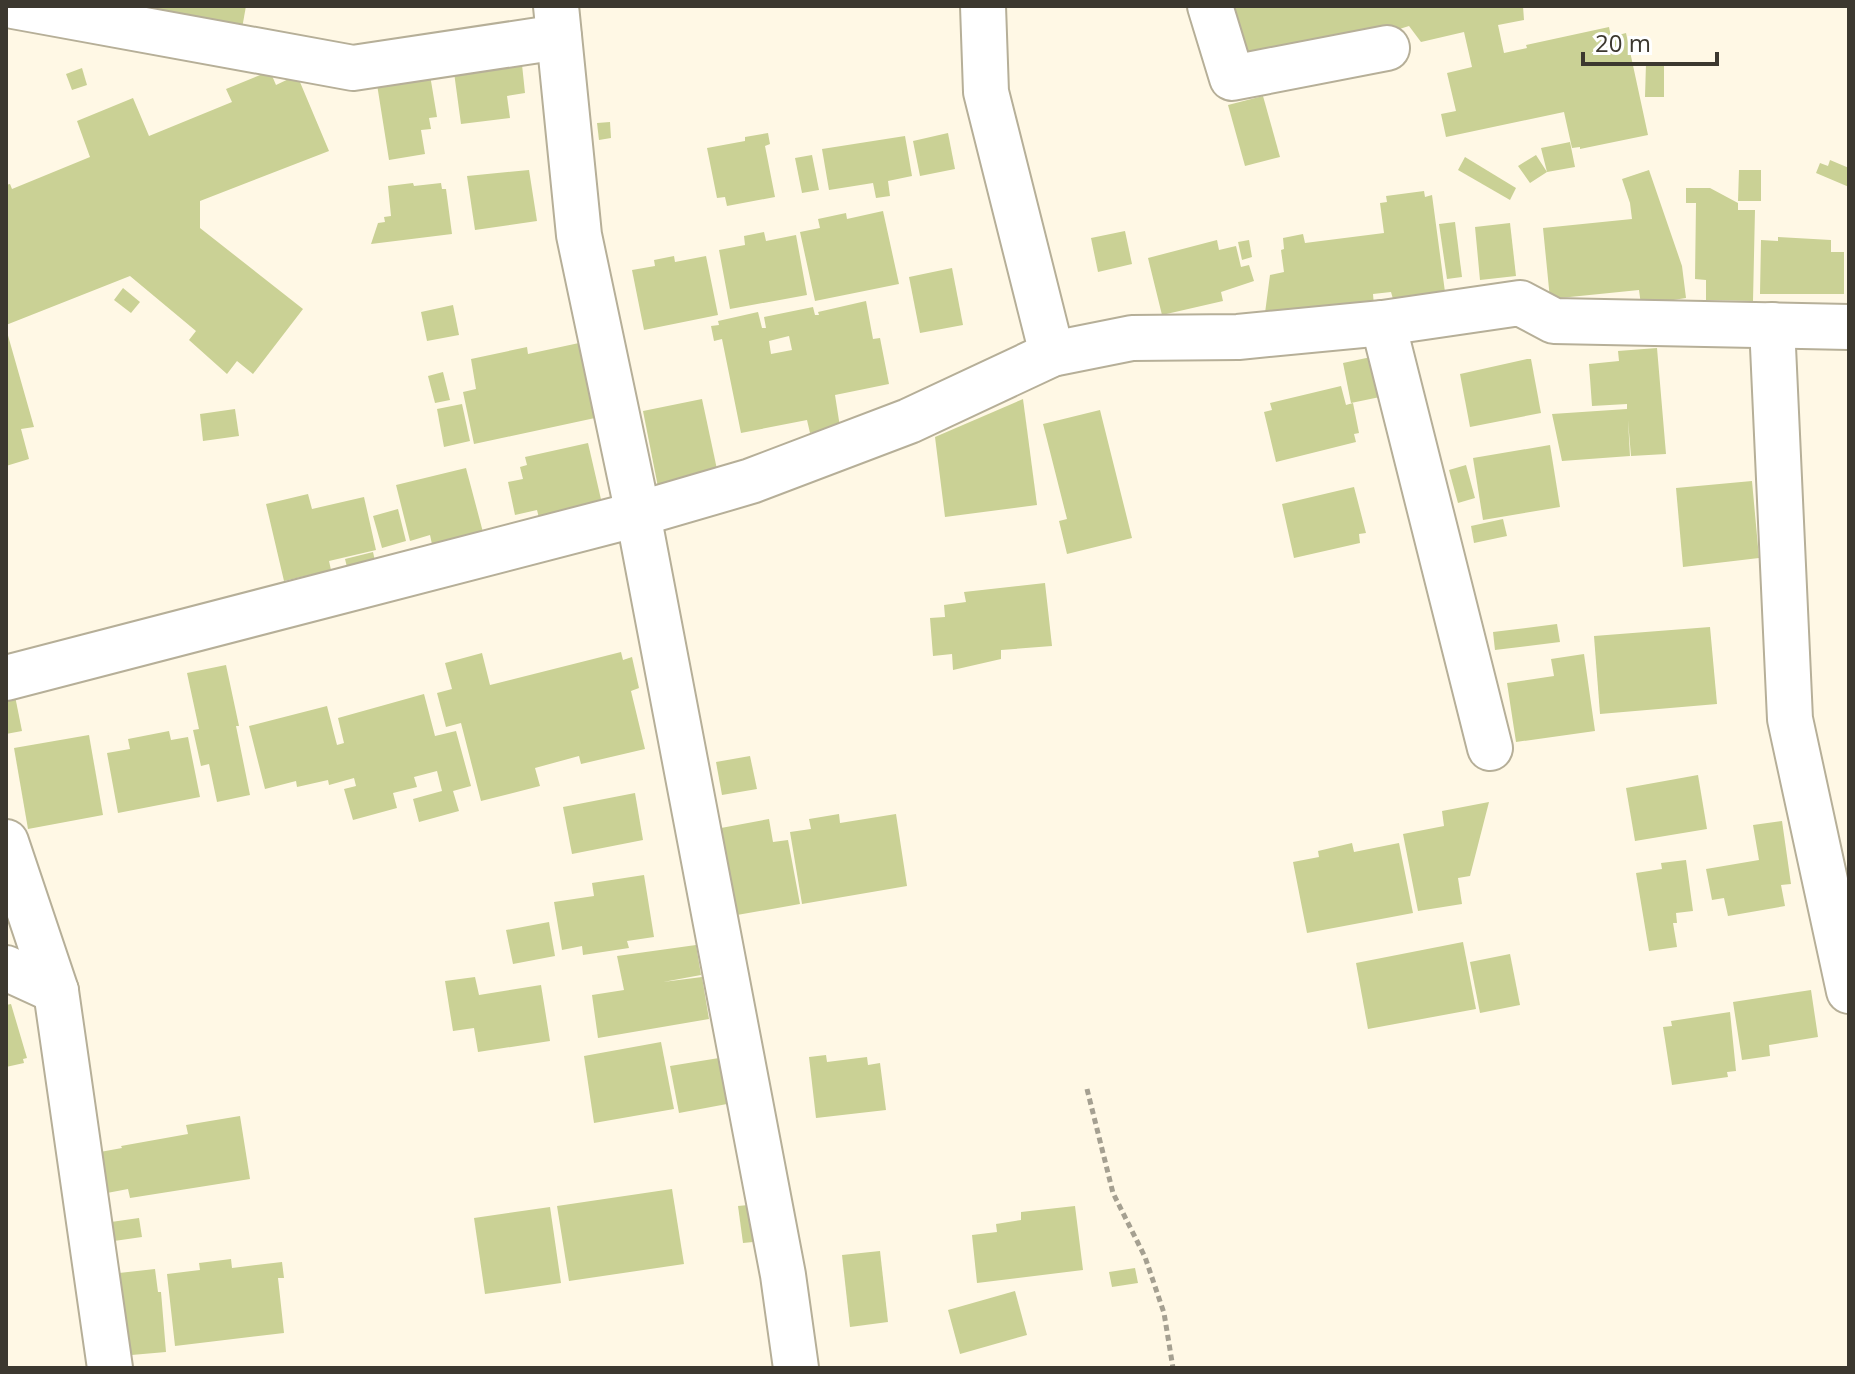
<svg xmlns="http://www.w3.org/2000/svg" width="1855" height="1374" font-family="'Open Sans',sans-serif">
	<style>
		.building { fill: #cad195; fill-rule: evenodd }
		.lines { fill: none; stroke-linecap: round; stroke-linejoin: round }
		.minor-casing { stroke: #b6af98; stroke-width: 48 }
		.path { stroke: #a5a091; stroke-width: 5; stroke-dasharray: 6 4; stroke-linecap: butt }
		.minor { stroke: #fff; stroke-width: 44 }
	</style>
	<rect width="100%" height="100%" fill="#fff8e5"/>
	<g class="building">
		<path d="M44,6H246L241,34Z"/>
		<path d="M1229,6H1523L1524,20L1498,25L1504,53L1527,48L1526,45L1609,27L1611,37L1626,33L1648,135L1580,149V147L1572,148L1564,112L1446,137L1441,114L1456,111L1447,73L1472,67L1464,32L1421,42L1409,26L1250,76Z"/>
		<path d="M521,55L525,93L507,96L510,118L461,124L453,65Z"/>
		<path d="M1646,63L1664,64V97H1645Z"/>
		<path d="M82,68L87,85L72,90L66,74Z"/>
		<path d="M429,69L437,117L429,118L431,129L421,130L425,154L389,160L376,78Z"/>
		<path d="M270,71L276,85L297,75L329,151L200,201V228L303,309L253,374L237,361L227,374L189,340L196,331L130,276L6,325V185L10,184L12,189L90,157L77,121L133,98L149,136L232,102L226,89Z"/>
		<path d="M1263,96L1280,157L1245,166L1228,105Z"/>
		<path d="M610,122L611,138L599,140L597,123Z"/>
		<path d="M768,133L770,144L765,146L775,197L727,206L725,197L717,198L707,148L745,141V137Z"/>
		<path d="M948,133L955,169L920,176L913,141Z"/>
		<path d="M905,136L912,176L888,181L890,196L876,198L873,183L829,190L822,149Z"/>
		<path d="M1570,142L1575,167L1547,172L1530,183L1518,166L1536,155L1547,172L1541,148Z"/>
		<path d="M812,155L819,190L802,193L795,158Z"/>
		<path d="M1465,157L1516,188L1510,200L1458,170Z"/>
		<path d="M1830,160L1849,168V187L1816,173L1820,163L1828,166Z"/>
		<path d="M529,170L537,221L475,230L467,176Z"/>
		<path d="M1649,170L1682,266L1686,298L1641,305L1639,290L1550,299L1543,228L1632,219L1630,203L1622,179Z"/>
		<path d="M1739,170H1761V201H1738Z"/>
		<path d="M413,183L414,186L441,183L442,189H446L452,234L371,244L378,223L385,222L384,217L391,216L388,186Z"/>
		<path d="M1686,188H1710L1738,203V210H1755L1753,301L1706,300V280L1695,279L1696,203H1686Z"/>
		<path d="M1424,191L1425,197L1432,195L1445,292L1393,299L1391,292L1373,294L1374,306L1265,313L1270,275L1284,272L1281,250L1284,249L1283,238L1303,234L1305,243L1384,233L1380,203L1387,202L1386,196Z"/>
		<path d="M883,211L899,284L815,301L800,232L820,228L818,219L846,213L847,219Z"/>
		<path d="M1455,222L1462,277L1447,279L1439,224Z"/>
		<path d="M1510,223L1516,276L1480,280L1475,227Z"/>
		<path d="M1125,231L1132,264L1098,272L1091,238Z"/>
		<path d="M764,232L766,241L796,235L807,295L730,309L719,250L745,245L744,236Z"/>
		<path d="M1778,237L1831,240V252H1844V294H1760L1761,240L1778,241Z"/>
		<path d="M1217,240L1219,250L1236,246L1241,267L1249,265L1254,281L1221,292L1223,301L1162,315L1148,258Z"/>
		<path d="M1249,240L1252,257L1242,260L1238,242Z"/>
		<path d="M674,256L675,262L706,256L718,315L644,330L632,270L655,266L654,260Z"/>
		<path d="M952,268L963,325L920,333L909,277Z"/>
		<path d="M123,288L140,302L131,313L114,300Z"/>
		<path d="M866,301L873,339L880,338L889,384L835,395L840,427L810,433L807,420L741,433L722,339L714,341L711,326L719,325L718,321L758,312L762,328H766L764,317L813,307L815,315H819L818,312ZM789,336L792,350L771,354L769,341Z"/>
		<path d="M453,305L459,335L427,341L421,312Z"/>
		<path d="M7,332L34,427L21,429L29,459L6,466Z"/>
		<path d="M579,343L595,418L474,444L463,392L476,389L471,359L527,347L528,354Z"/>
		<path d="M1657,348L1666,454L1631,456L1628,420L1630,456L1562,461L1552,414L1627,409V404L1592,406L1589,364L1619,361L1618,351Z"/>
		<path d="M1371,357L1380,397L1351,403L1343,363Z"/>
		<path d="M1527,359H1531L1541,413L1470,427L1460,374Z"/>
		<path d="M443,372L450,400L435,403L428,376Z"/>
		<path d="M1341,386L1346,405L1353,403L1359,433L1354,434L1356,442L1276,462L1264,412L1272,410L1270,403Z"/>
		<path d="M702,399L718,474L658,487L643,411Z"/>
		<path d="M1023,399L1037,505L945,517L935,437Z"/>
		<path d="M462,404L470,441L444,447L437,409Z"/>
		<path d="M235,409L239,436L203,441L200,414Z"/>
		<path d="M1100,410L1132,538L1067,554L1059,521L1067,519L1043,424Z"/>
		<path d="M588,443L603,508L540,522L537,510L515,515L508,482L523,479L520,467L527,465L525,457Z"/>
		<path d="M1550,445L1560,507L1483,520L1473,458Z"/>
		<path d="M1466,465L1475,498L1458,503L1449,470Z"/>
		<path d="M466,468L484,536L433,549L430,535L410,541L396,485Z"/>
		<path d="M1752,481L1759,558L1683,567L1676,488Z"/>
		<path d="M1354,487L1366,533L1359,534L1360,543L1294,558L1282,504Z"/>
		<path d="M308,494L312,509L364,497L376,550L329,561L331,570L284,581L266,504Z"/>
		<path d="M398,509L406,541L382,548L373,516Z"/>
		<path d="M1503,519L1507,536L1474,543L1471,526Z"/>
		<path d="M373,552L375,561L347,567L345,559Z"/>
		<path d="M1045,583L1052,646L1001,650V659L953,670L952,654L933,656L930,618L945,617L944,605L966,602L964,592Z"/>
		<path d="M1557,624L1560,642L1495,650L1493,632Z"/>
		<path d="M1710,627L1717,704L1600,714L1594,636Z"/>
		<path d="M621,652L623,660L632,657L639,688L631,691L645,749L581,764L579,756L535,768L540,786L481,801L461,723L446,727L437,693L452,689L445,663L482,653L490,685Z"/>
		<path d="M1584,654L1595,731L1516,742L1507,683L1554,676L1551,659Z"/>
		<path d="M226,665L239,726H236L250,795L217,802L209,764L201,766L193,730L199,729L187,673Z"/>
		<path d="M424,694L435,736L456,731L471,786L453,791L459,811L419,822L413,799L442,791L437,771L414,777L417,787L393,793L397,808L353,820L344,789L356,786L354,778L329,785L328,780L297,787L296,781L265,789L249,726L327,706L337,745L344,743L338,718Z"/>
		<path d="M15,696L22,731L6,734V698Z"/>
		<path d="M169,731L171,740L188,737L200,797L118,813L107,753L130,749L128,739Z"/>
		<path d="M89,735L103,815L28,829L14,748Z"/>
		<path d="M750,756L757,789L722,795L716,762Z"/>
		<path d="M1698,775L1707,829L1635,841L1626,788Z"/>
		<path d="M635,793L643,840L572,854L563,807Z"/>
		<path d="M1489,802L1470,876L1458,878L1462,904L1418,911L1403,834L1444,826L1442,811Z"/>
		<path d="M839,814L840,823L896,814L907,886L802,904L790,832L811,829L809,819Z"/>
		<path d="M769,819L773,842L788,840L800,904L737,915L721,828Z"/>
		<path d="M1782,821L1791,884L1781,885L1785,906L1728,916L1724,898L1712,900L1706,869L1759,860L1753,825Z"/>
		<path d="M1352,843L1354,852L1399,843L1413,913L1307,933L1293,862L1319,857L1318,851Z"/>
		<path d="M1686,860L1693,911L1676,913L1677,923H1673L1677,947L1649,951L1636,873L1662,869L1661,863Z"/>
		<path d="M644,875L654,937L627,941L629,948L583,955L582,946L562,950L554,902L594,896L592,883Z"/>
		<path d="M549,922L555,956L513,964L506,930Z"/>
		<path d="M1463,942L1476,1009L1368,1029L1356,963Z"/>
		<path d="M696,945L701,975L663,982L702,977L709,1019L598,1038L592,995L624,990L617,956Z"/>
		<path d="M1510,954L1520,1005L1480,1013L1470,962Z"/>
		<path d="M475,977L479,995L541,985L550,1041L478,1052L474,1028L453,1031L445,981Z"/>
		<path d="M1811,990L1818,1037L1769,1045L1770,1056L1742,1060L1733,1002Z"/>
		<path d="M11,1004L27,1058L23,1059L24,1063L6,1067V1005Z"/>
		<path d="M1730,1012L1736,1071L1727,1072L1728,1077L1672,1085L1663,1027L1672,1026L1671,1021Z"/>
		<path d="M661,1042L674,1109L594,1123L584,1056Z"/>
		<path d="M826,1055L827,1062L867,1057L868,1065L880,1063L886,1110L816,1118L809,1057Z"/>
		<path d="M719,1058L727,1104L679,1113L670,1066Z"/>
		<path d="M240,1116L250,1179L130,1198L128,1189L107,1193L100,1152L122,1148L121,1146L188,1134L186,1125Z"/>
		<path d="M672,1189L684,1264L569,1281L557,1206Z"/>
		<path d="M748,1205L753,1242L743,1243L738,1206Z"/>
		<path d="M1075,1206L1083,1270L977,1283L972,1235L997,1232L996,1224L1021,1220V1212Z"/>
		<path d="M550,1207L561,1283L485,1294L474,1218Z"/>
		<path d="M139,1218L142,1237L107,1242L104,1223Z"/>
		<path d="M880,1251L888,1322L850,1327L842,1255Z"/>
		<path d="M231,1259L232,1268L282,1262L284,1278H278L284,1333L175,1346L167,1274L200,1270L199,1263Z"/>
		<path d="M1135,1268L1138,1283L1112,1287L1109,1272Z"/>
		<path d="M155,1269L158,1292H161L166,1352L120,1356L110,1274Z"/>
		<path d="M1015,1291L1027,1335L960,1354L948,1310Z"/>
	</g>
	<g class="lines">
		<defs>
			<g id="minor">
				<path d="M13,6L353,68L559,37"/>
				<path d="M556,6L579,235L638,514L783,1275L796,1368"/>
				<path d="M983,6L986,92L1052,354"/>
				<path d="M1210,6L1232,78L1387,48"/>
				<path d="M1383,323L1490,748"/>
				<path d="M1772,325L1790,719L1849,991"/>
				<path d="M6,678L638,514L751,481L909,421L1052,354L1132,338L1238,337L1383,323L1520,303L1554,321L1849,327"/>
				<path d="M6,842L56,991L110,1368"/>
				<path d="M6,968L56,991"/>
			</g>
		</defs>
		<use href="#minor" class="minor-casing"/>
		<path class="path" d="M1087,1089L1113,1193L1145,1257L1164,1313L1173,1368"/>
		<use href="#minor" class="minor"/>
	</g>
	<rect width="1855" height="1374" fill="none" stroke="#3c382f" stroke-width="16"/>
	<path d="M1583 52v12h134v-12" fill="none" stroke="#3c382f" stroke-width="4"/>
	<text x="1595" y="52" font-size="24" fill="#3c382f" stroke="#ffffff" stroke-width="6" paint-order="stroke">20 m</text>
</svg>
